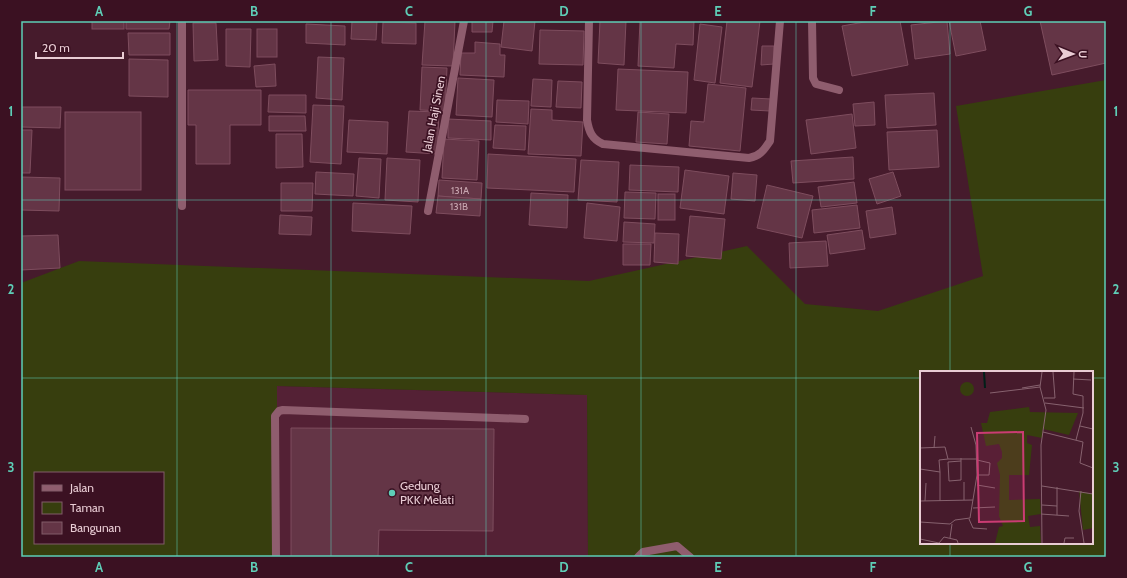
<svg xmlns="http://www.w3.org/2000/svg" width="1127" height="578" font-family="Cabin,sans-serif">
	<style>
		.built { fill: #542135 }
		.green { fill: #373e0e; fill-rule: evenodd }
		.building { fill: #643546; stroke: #7e4d5e }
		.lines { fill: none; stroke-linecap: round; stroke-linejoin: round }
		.service { stroke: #8f5d6e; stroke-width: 8 }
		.minor { stroke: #8f5d6e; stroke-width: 8 }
		.grid { fill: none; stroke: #5eceb7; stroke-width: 1; stroke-opacity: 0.55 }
		.poi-dot { fill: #5eceb7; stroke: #3b1122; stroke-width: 1.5 }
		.labels { text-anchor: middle; stroke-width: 3.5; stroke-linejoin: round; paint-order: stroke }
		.number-label { font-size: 10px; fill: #c8a6b0 }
		.street-label { font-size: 12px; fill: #e9ccd4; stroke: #3b1122 }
		.poi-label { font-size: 12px; fill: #e9ccd4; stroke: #3b1122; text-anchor: start }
		.inset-river { fill: none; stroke: #011f19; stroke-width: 2 }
		.inset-road { fill: none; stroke: #87626f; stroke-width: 1 }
		.view { fill: #ca3c73; fill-opacity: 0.15; stroke: #ca3c73; stroke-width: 2 }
		.inset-edge { fill: none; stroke: #e9ccd4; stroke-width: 2 }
		.neatline { fill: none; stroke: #5eceb7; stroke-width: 1.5 }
		.grid-label { font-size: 13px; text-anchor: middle; font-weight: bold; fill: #5eceb7 }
	</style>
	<rect width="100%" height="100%" fill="#461b2c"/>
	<path class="built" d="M277,386L587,395L588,557H277Z"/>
	<path class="green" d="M1106,80V557H588L587,395L277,386V557H21V283L79,261L589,281L747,246L805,304L878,311L983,276L956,106ZM921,372H1092V543H921ZM35,473H163V543H35Z"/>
	<g class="building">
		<rect x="92" y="21" width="32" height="8"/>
		<path d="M126,21H170L169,29H126Z"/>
		<path d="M352,21H377L376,40L351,39Z"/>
		<path d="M425,21H455L453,66L422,65Z"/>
		<path d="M472,21H493L492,32H472Z"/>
		<path d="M504,21H535L532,51L501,47Z"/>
		<path d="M600,21H626L624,65L598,63Z"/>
		<path d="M640,21H694L693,45L676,44L674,68L638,66Z"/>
		<path d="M727,21H760L752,87L720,83Z"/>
		<path d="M870,21H900L908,65L852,76L842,26Z"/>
		<path d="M947,21L950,54L915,59L911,25Z"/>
		<path d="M949,21H980L986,50L956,56Z"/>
		<path d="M1040,21H1106V63L1052,75Z"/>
		<path d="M383,22L416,23V44L382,43Z"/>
		<path d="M193,23H216L218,60L194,61Z"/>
		<path d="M306,24L345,26V45L306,43Z"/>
		<path d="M700,24L722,27L715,83L694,80Z"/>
		<path d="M226,29H251L250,67L226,66Z"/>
		<rect x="257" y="29" width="20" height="28"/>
		<path d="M540,30L584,31L583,65L539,64Z"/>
		<path d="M128,33H170V55H129Z"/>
		<path d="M475,42L500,44V55H505L504,77L460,75L461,53H475Z"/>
		<path d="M762,46H774V64L761,65Z"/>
		<path d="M318,57L344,58L342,100L316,98Z"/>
		<path d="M129,59L168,60V97L129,96Z"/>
		<path d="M275,64L276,86L256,87L254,66Z"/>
		<path d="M422,67L447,68L445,111L420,110Z"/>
		<path d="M618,69L688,72L686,113L616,110Z"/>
		<path d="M458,78L494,80L492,117L456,115Z"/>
		<path d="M533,79L552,80L551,107L531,106Z"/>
		<path d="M558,81L582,82L581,108L556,107Z"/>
		<path d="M708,84L746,88L740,151L689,146L691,121L704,122Z"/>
		<path d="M188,90H261V125H230V164H196V125H188Z"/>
		<path d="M934,93L936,125L887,128L885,95Z"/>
		<path d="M269,95H306V113L268,112Z"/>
		<path d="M752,98L771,99L770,111L751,110Z"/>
		<path d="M497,100L529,101L528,124L496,122Z"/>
		<path d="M874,102L875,125L855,126L853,104Z"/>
		<path d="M313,105L344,106L341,164L310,162Z"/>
		<path d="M21,107H61L60,128L21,127Z"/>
		<path d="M531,109L552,110V120L583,122L581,156L528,154Z"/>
		<path d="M409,111L439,112L437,154L406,152Z"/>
		<rect x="65" y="112" width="76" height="78"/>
		<path d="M638,112L669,114L667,144L636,142Z"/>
		<path d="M852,114L856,148L811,154L806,120Z"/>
		<path d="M269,116H305L306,131H269Z"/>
		<path d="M448,119L491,121V140L448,138Z"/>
		<path d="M349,120L388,122L387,154L347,152Z"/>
		<path d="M495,125L526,126L525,150L493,148Z"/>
		<path d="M21,130H32L30,173H21Z"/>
		<path d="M937,130L939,167L889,170L887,132Z"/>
		<path d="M276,134H302L303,167L276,168Z"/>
		<path d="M444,139L479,141L477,180L442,178Z"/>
		<path d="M488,154L576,159L574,192L487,188Z"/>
		<path d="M853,157L854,179L793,183L791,161Z"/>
		<path d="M359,158L381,159L379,198L356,196Z"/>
		<path d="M387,158L420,160L418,202L385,200Z"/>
		<path d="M581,160L619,162L617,202L578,200Z"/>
		<path d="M630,165L679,167L678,192L629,190Z"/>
		<path d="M685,170L729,176L724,214L680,208Z"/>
		<path d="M316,172L354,174L353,196L315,194Z"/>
		<path d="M893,172L901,196L877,204L869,179Z"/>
		<path d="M733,173L757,175L755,201L731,199Z"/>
		<path d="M21,177L60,178L59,211L21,210Z"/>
		<path d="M439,180L482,183L481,199L438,196Z"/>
		<path d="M854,182L857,203L821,207L818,187Z"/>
		<path d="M281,183H313L312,211H281Z"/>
		<path d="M767,185L813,196L802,238L757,228Z"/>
		<path d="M625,192L656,193L655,219L624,218Z"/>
		<path d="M531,193L568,195L567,228L529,225Z"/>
		<rect x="658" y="194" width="17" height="26"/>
		<path d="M438,196L481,199L480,216L436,213Z"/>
		<path d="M353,203L412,206L410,234L352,231Z"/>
		<path d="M587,203L620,207L617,241L584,238Z"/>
		<path d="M857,205L860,228L814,233L812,210Z"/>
		<path d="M892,207L896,234L870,238L866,211Z"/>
		<path d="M280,215L312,217L311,235L279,234Z"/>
		<path d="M690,216L725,219L721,259L686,256Z"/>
		<path d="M624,222L655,224L654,243L623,242Z"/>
		<path d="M862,230L865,249L830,254L827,235Z"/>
		<path d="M655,233L679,234L678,264L654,262Z"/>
		<path d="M58,235L60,268L21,270V236Z"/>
		<path d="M826,241L828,266L790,268L789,243Z"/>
		<path d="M623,244H651L650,265H623Z"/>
		<path d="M291,428L494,429L493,531L379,530L378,557H291Z"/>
	</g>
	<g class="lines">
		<g class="service">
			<path d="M812,21L813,78L816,84L839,90"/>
			<path d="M276,557L275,416L279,411L283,410L525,419"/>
			<path d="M638,557L643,552L677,546L690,557"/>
		</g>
		<g class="minor">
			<path d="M589,21L587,120C589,132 592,139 603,144L749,158C760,156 764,150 770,141L780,21"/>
			<path d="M182,206V21"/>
			<path d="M428,211L464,21"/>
		</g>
	</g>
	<path class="grid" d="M177,21V557M331,21V557M486,21V557M641,21V557M796,21V557M950,21V372M21,200H1106M21,378H921M1092,378H1106M950,543V557"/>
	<circle class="poi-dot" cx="392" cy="493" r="4"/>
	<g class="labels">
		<g class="number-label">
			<text x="460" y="194">131A</text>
			<text x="459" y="210">131B</text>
		</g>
		<g class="street-label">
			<text transform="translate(434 114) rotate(-79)" y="4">Jalan Haji Sinen</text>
		</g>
		<g class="poi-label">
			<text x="400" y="490">Gedung<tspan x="400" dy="14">PKK Melati</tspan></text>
		</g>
	</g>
	<g transform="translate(920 371)">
		<rect width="173" height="173" fill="#461b2c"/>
		<path d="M40 18a7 7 0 1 1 14 0a7 7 0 1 1-14 0ZM109,36L110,41L158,42L149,64L123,58L122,67L107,64V72L112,74L109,104H89V129L120,128L121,143L108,145L110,156L120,155L121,172H75L79,156L83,155L79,145L80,104L77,92L82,87V81L79,73L66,75L61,52H67L70,41ZM159,120L173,123V157L163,159Z" fill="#373e0e"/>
		<path class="inset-river" d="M64,1L65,17"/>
		<path class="inset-road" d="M122,1L120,16L126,39L121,74L122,172M154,1L153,23L163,25M153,8L171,9M102,17L120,14M70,22L120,16M124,27H135L133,1M125,32L164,37M160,55L173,58M123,61L163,71L160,92L173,97M156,69L163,42V25M0,77L25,76L28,88H57M14,77L15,65M41,87V109L29,110L28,91L41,90M0,98L20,101L19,89L28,88M20,101V130M57,104H69L70,92L57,89M44,111V129M57,114L75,117M122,115L173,123M137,116V144M161,120L159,140L164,172M0,130L53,129M5,130L6,112M122,134L137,135M53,137L75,136M121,143L149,145M49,148L53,157L67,158M0,151L30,153L35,149L50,147L57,104L56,74L51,56M30,167L32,153M0,168L19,172L24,166L37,169L38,172M144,172L145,167H154"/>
		<path class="view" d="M103,61L104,150L59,151L57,62Z"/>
		<rect width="173" height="173" class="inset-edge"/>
	</g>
	<rect width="1127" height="578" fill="none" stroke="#3b1122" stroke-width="44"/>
	<rect x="34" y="472" width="130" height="72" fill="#3b1122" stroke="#815c69"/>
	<rect x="42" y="485" width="20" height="6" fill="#8f5d6e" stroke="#815c69"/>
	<text x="70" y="492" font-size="12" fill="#e9ccd4">Jalan</text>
	<rect x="42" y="502" width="20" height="12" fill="#373e0e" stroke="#815c69"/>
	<text x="70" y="512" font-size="12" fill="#e9ccd4">Taman</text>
	<rect x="42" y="522" width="20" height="12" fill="#643546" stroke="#815c69"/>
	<text x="70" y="532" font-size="12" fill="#e9ccd4">Bangunan</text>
	<g transform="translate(1073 54) rotate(91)" stroke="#3b1122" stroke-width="3" paint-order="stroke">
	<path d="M0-3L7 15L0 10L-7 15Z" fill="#e9ccd4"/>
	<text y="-6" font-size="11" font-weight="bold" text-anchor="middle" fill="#e9ccd4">U</text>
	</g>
	<path d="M36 52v6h87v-6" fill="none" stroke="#e9ccd4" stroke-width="2"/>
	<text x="42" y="52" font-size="12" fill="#e9ccd4" stroke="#3b1122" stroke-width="3" paint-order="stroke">20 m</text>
	<rect x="22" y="22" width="1083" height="534" class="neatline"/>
	<g class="grid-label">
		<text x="99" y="16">A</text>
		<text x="254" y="16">B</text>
		<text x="409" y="16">C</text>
		<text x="564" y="16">D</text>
		<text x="718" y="16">E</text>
		<text x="873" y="16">F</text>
		<text x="1028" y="16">G</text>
		<text x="11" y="116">1</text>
		<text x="1116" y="116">1</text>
		<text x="11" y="294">2</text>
		<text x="1116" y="294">2</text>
		<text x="11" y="472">3</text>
		<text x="1116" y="472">3</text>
		<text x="99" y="572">A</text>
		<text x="254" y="572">B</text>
		<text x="409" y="572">C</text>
		<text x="564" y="572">D</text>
		<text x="718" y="572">E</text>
		<text x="873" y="572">F</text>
		<text x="1028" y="572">G</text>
	</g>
</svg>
